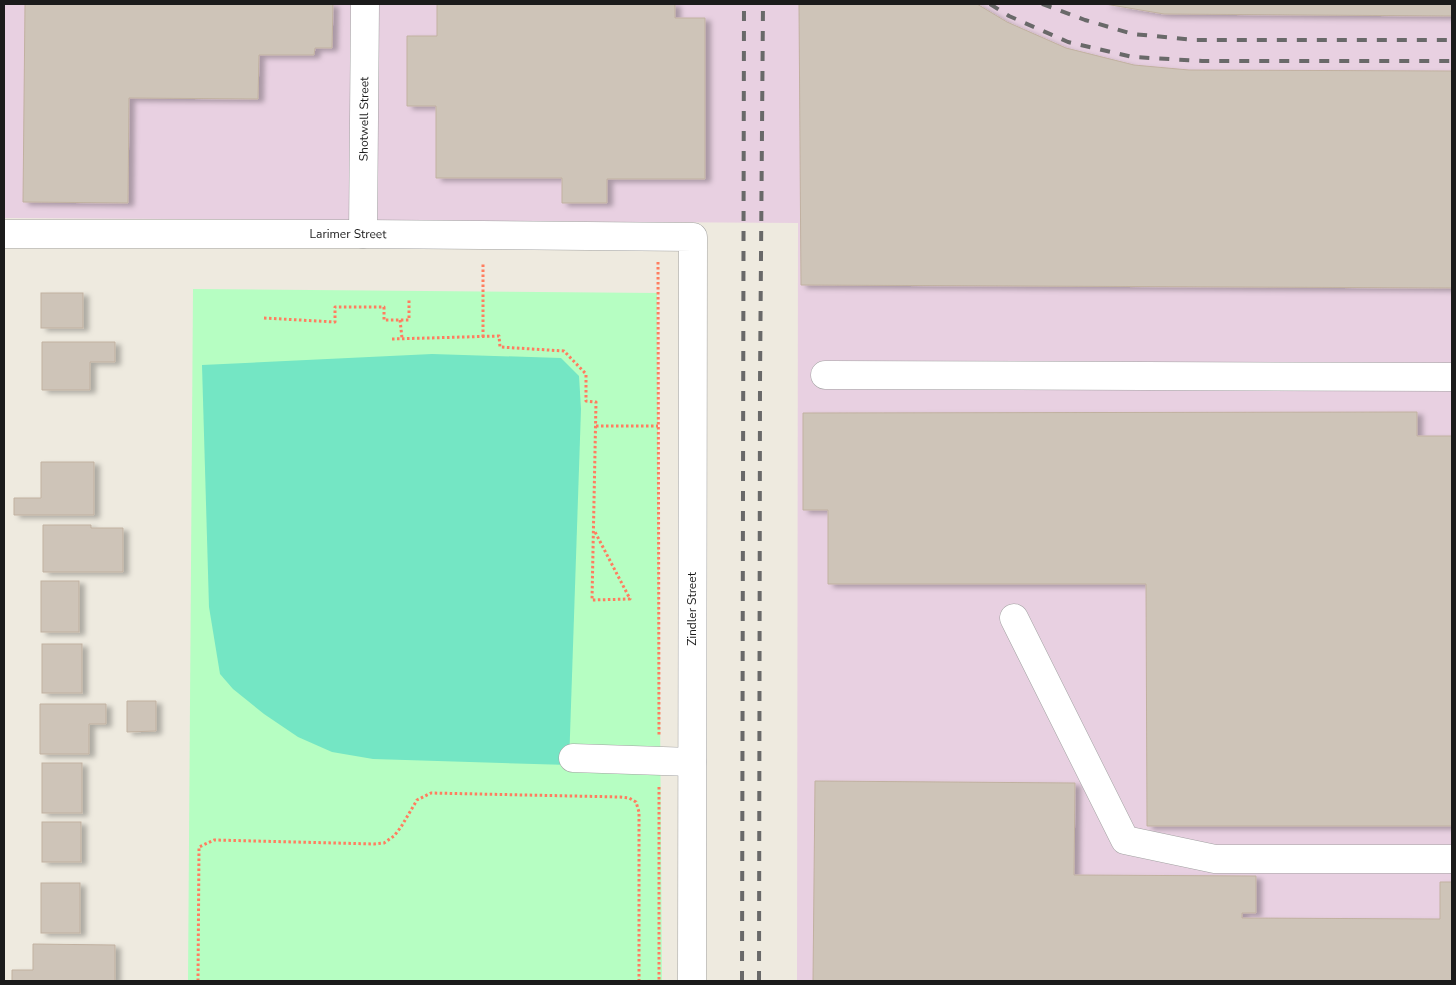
<svg xmlns="http://www.w3.org/2000/svg" width="1456" height="985" font-family="'Nunito Sans',sans-serif">
	<style>
		.industrial { fill: #e8d0e1 }
		.park { fill: #b6fec2 }
		.pitch { fill: #74e6c4 }
		.building { fill: #cec4b8; stroke: #c1b1a0; filter: url(#shadow) }
		.lines { fill: none; stroke-linecap: round; stroke-linejoin: round }
		.minor-casing { stroke: #a2a2a2; stroke-width: 29 }
		.path { stroke: #ff7d5f; stroke-width: 3; stroke-dasharray: 2.5 2.5; stroke-linecap: butt }
		.minor { stroke: #fff; stroke-width: 28 }
		.rail { stroke: #696969; stroke-width: 4; stroke-dasharray: 10 10; stroke-linecap: butt }
		.labels { text-anchor: middle; stroke-width: 4; stroke-linejoin: round; paint-order: stroke }
		.street-label { font-size: 12px; fill: #1b1b1b; stroke: #fff }
	</style>
	<defs>
		<filter id="shadow"><feDropShadow dx="5.5" dy="3" stdDeviation="2.5" flood-color="#0004"/></filter>
	</defs>
	<rect width="100%" height="100%" fill="#eeeadf"/>
	<path class="industrial" d="M4,4H1452V981H797L798,223L4,218Z"/>
	<path class="park" d="M193,289L657,293L662,981H188Z"/>
	<path class="pitch" d="M432,354L561,358L579,376L581,409L569,765L373,759L332,752L298,737L264,714L233,689L220,674L209,607L202,365Z"/>
	<g class="building">
		<path d="M25,4H333L332,48H315L314,55H259L258,99L129,98L128,203L23,202Z"/>
		<path d="M437,4H675V18H705V179H607V203H562V178H436V106H407V36H437Z"/>
		<path d="M799,4H977L1007,22L1066,48L1134,65L1189,70L1452,71V288L801,285Z"/>
		<path d="M1105,4H1452V16L1164,14Z"/>
		<rect x="41" y="293" width="42" height="35"/>
		<path d="M42,342H115V362H90V390H42Z"/>
		<path d="M1417,412V436H1452V826H1147L1146,584H828V510H803V413Z"/>
		<path d="M41,462H94V515H14V498H41Z"/>
		<path d="M43,525H91V528H123V572H43Z"/>
		<rect x="41" y="581" width="38" height="51"/>
		<rect x="42" y="644" width="40" height="49"/>
		<path d="M127,701H156V731L127,732Z"/>
		<path d="M40,704H106V724H89V754H40Z"/>
		<rect x="42" y="763" width="40" height="50"/>
		<path d="M815,781L1075,783L1074,875L1256,876V913H1242V918L1440,919V882H1452V981H813Z"/>
		<rect x="42" y="822" width="39" height="40"/>
		<rect x="41" y="883" width="39" height="50"/>
		<path d="M33,944L115,945V981H12V970H33Z"/>
	</g>
	<g class="lines">
		<defs>
			<g id="minor">
				<path id="s1" d="M4,234H363L693,237L692,981"/>
				<path id="s2" d="M363,234L365,4"/>
				<path d="M825,375L1452,377"/>
				<path d="M1014,618L1125,840L1215,859H1452"/>
				<path d="M573,758L692,762"/>
			</g>
		</defs>
		<use href="#minor" class="minor-casing"/>
		<g class="path">
			<path d="M658,262L659,736"/>
			<path d="M264,318L335,322V307H384V320H409V298"/>
			<path d="M400,320L402,338"/>
			<path d="M483,337V263"/>
			<path d="M392,339L499,336L500,347L564,351L586,374V401L596,402L592,600L630,599L594,530"/>
			<path d="M596,426H658"/>
			<path d="M659,787V981"/>
			<path d="M198,981L199,847L214,840L374,844L384,843L394,836L401,827L417,800L431,793L620,797L629,798L636,802L639,812V981"/>
		</g>
		<use href="#minor" class="minor"/>
		<g class="rail">
			<path d="M990,4L1009,16L1068,42L1133,57L1202,61H1452"/>
			<path d="M1042,4L1085,20L1133,34L1195,40H1452"/>
			<path d="M742,981L744,4"/>
			<path d="M759,981L760,382L763,4"/>
		</g>
	</g>
	<g class="labels">
		<g class="street-label">
			<text dy="4" stroke="none"><textPath href="#s2" startOffset="115">Shotwell Street</textPath></text>
			<text dy="4" stroke="none"><textPath href="#s1" startOffset="344">Larimer Street</textPath></text>
			<text transform="translate(692 609) rotate(-90)" y="4">Zindler Street</text>
		</g>
	</g>
	<rect width="1456" height="985" fill="none" stroke="#1b1b1b" stroke-width="10"/>
</svg>
